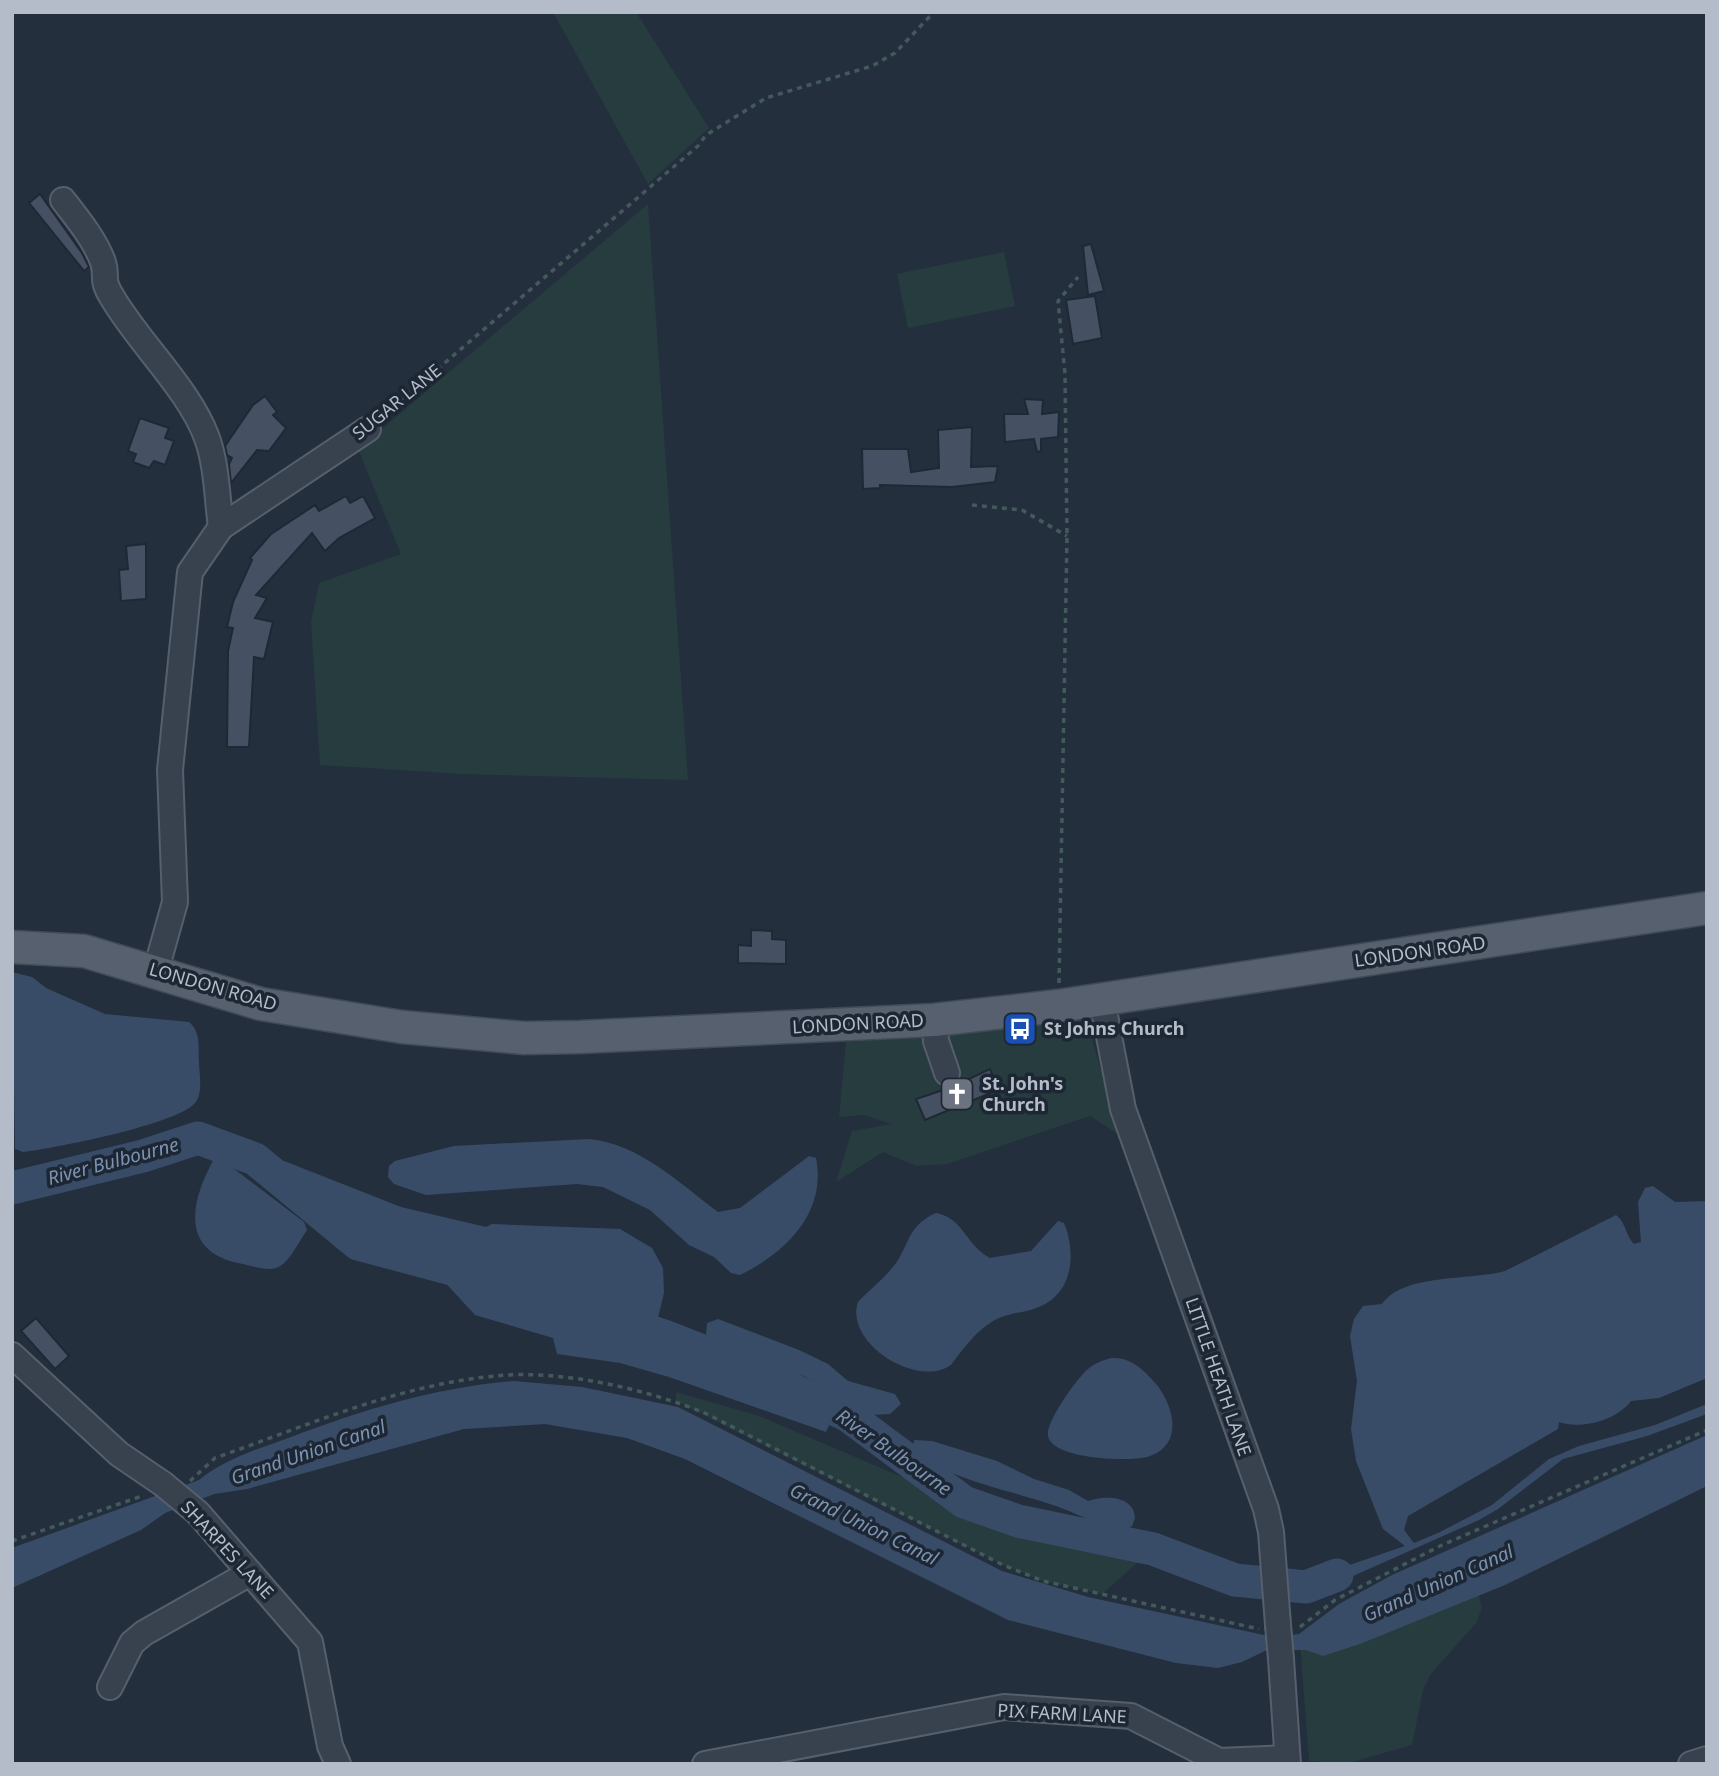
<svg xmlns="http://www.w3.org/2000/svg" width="1719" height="1776" font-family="'Noto Sans',sans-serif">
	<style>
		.green { fill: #263c3f }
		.water { fill: #394c67 }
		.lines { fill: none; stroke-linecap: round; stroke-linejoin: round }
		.river { stroke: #394c67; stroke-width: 33 }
		.building { fill: #455162; stroke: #1f2835; stroke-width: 2 }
		.minor-casing { stroke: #565f6c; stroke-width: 28 }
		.major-casing { stroke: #414a57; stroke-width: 35 }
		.path { stroke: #44595c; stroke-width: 3.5; stroke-dasharray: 5 5; stroke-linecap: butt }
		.minor { stroke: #38414e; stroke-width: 24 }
		.major { stroke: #56606e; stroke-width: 32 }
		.minor-bridge-casing { stroke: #565f6c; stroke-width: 28; stroke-linecap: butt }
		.minor-bridge { stroke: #38414e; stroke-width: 24 }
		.labels { text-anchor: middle; stroke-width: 7; stroke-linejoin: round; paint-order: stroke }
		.street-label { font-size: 18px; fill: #b4bcc9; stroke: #1d2633 }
		.poi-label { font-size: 18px; font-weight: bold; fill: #b4bcc9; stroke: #1d2633; text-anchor: start }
		.water-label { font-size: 19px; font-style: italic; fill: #7c92b1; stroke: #1d2633 }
	</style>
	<rect width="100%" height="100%" fill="#242f3e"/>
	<g class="green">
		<path d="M553,12H636L709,128L648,184Z"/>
		<path d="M648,204L688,780L462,774L320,765L311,622L319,583L401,554L358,449Z"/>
		<path d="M1004,252L1015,306L908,328L897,274Z"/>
		<path d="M1085,1014L1103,1077L1106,1076L1121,1136L1090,1116L947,1164L916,1166L883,1152L836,1182L852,1131L891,1124L864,1115L839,1117L846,1042L943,1035Z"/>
		<path d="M676,1392L759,1416L921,1485L1018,1521L1153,1549L1102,1594L1043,1581L1003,1565L676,1401Z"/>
		<path d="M1477,1588L1482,1608L1476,1623L1430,1675L1423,1690L1412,1745L1345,1764L1309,1761L1300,1642Z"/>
	</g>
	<g class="water">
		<path d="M12,972L32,977L46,988L105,1014L189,1022C201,1032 198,1047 199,1062C199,1074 204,1094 194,1104C173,1125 56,1148 23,1152L15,1149Z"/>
		<path d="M589,1139C640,1144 679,1183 718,1212L740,1208L809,1156L816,1158C827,1213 785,1253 740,1275L731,1273L714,1257L689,1245L650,1210L603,1187L577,1184L426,1195L394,1184L388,1177L389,1166L395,1161L454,1146Z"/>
		<path d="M274,1157L401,1207L486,1227L492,1224L620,1229L652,1248L663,1268L664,1293L656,1326L528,1283L374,1238L350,1227L270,1163Z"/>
		<path d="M214,1159H221L304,1222L307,1230C299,1241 289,1264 276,1268C267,1271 252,1266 243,1264C179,1253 190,1202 214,1159Z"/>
		<path d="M1653,1186L1675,1202L1707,1201V1378L1659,1398L1631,1401C1617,1420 1582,1430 1559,1422L1558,1429L1408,1516L1404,1530L1414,1543L1440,1532L1492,1505L1549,1459L1579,1446L1655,1425L1707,1404V1414L1647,1436L1563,1459L1498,1509L1479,1520L1299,1600L1294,1584L1405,1546L1383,1529L1356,1461L1351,1429L1357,1381L1350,1336L1354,1319L1363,1306L1382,1304C1404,1273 1469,1281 1505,1271L1616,1215C1626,1222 1625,1235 1634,1244L1641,1242L1638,1202L1645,1188Z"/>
		<path d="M936,1213C964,1218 966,1246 990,1258L1031,1251L1058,1221L1064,1223C1076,1252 1074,1293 1039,1307C1026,1313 1010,1312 997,1319C978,1328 963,1349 951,1365C917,1389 844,1343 858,1302C870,1289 888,1276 898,1260C910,1241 909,1225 936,1213Z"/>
		<path d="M441,1278L551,1306L671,1345L832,1419L826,1432L669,1377L620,1363L557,1354L553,1338L475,1315Z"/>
		<path d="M718,1319L799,1350L828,1364L848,1381L895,1394L901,1404L890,1414L870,1415L804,1376L773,1368L706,1335L707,1323Z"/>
		<path d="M1112,1358C1131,1357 1144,1370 1156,1384C1174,1406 1185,1446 1147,1457C1128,1462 1052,1459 1048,1436C1045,1423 1077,1378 1088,1369C1095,1363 1103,1360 1112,1358Z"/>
		<path d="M514,1381L582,1387L678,1407L1002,1571L1088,1597L1273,1637L1299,1634L1339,1604L1392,1575L1707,1435V1486L1505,1585L1360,1644L1323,1656L1306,1650H1267L1242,1662L1218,1668L1176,1663L1008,1620L685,1459L627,1438L545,1424L464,1429L247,1489L214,1494L165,1513L141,1530L12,1588V1548L199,1480C227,1458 258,1449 291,1437C366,1409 434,1388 514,1381Z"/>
		<path d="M914,1440L932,1441L997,1461L1034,1479L1069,1490L1088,1501C1104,1495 1134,1495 1135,1518L1132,1526L1122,1531C1098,1526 1079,1514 1056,1506C1007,1489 957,1482 913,1452Z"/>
	</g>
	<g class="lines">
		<path class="river" d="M12,1188L143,1156L198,1138L255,1159L358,1244L478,1276L667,1337L751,1370L847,1415L964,1502L1018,1521L1153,1549L1235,1580L1306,1587L1337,1575"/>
	</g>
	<g class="building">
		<path d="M40,194L82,253L89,267L84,271L29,203Z"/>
		<path d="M1091,244L1104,291L1088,295L1083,246Z"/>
		<path d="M1095,296L1102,338L1073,344L1066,300Z"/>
		<path d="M265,396L277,412L273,415L286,428L269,451L257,450L231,483L229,464L232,458L227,455L225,446L253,405Z"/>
		<path d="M1024,399L1043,400L1042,414L1059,412L1058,437L1041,439V451L1037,452L1034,439L1005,442L1004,414H1028Z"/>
		<path d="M140,418L169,428L165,438L174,441L165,465L154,461L149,468L133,462L136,454L128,451Z"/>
		<path d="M972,427L971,467L998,466L995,482L952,487L880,485V488L863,489L862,449H908L911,472L939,468L938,430Z"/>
		<path d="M346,496L350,503L363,496L375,518L339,538L325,551L312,533L256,595L267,598L255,618L273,622L264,659L254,657L249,747H227L228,651L233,628L227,627L233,602L252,560L250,558L271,534L315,505L319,511Z"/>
		<path d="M146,544V599L121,601L119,570L128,569L126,546Z"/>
		<path d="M751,930L772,931V939L786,940V964L738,963V945L751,946Z"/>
		<path d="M990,1069L998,1090L925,1120L916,1099L952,1087Z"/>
		<path d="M36,1318L69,1356L55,1369L21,1331Z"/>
	</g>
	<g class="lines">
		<defs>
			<g id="minor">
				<path d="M63,200C77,218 95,240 103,262C108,277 100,278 112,297C138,342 189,389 207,438C217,466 217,498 221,527"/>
				<path d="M156,970L175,902L170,770L190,572L221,527L368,429"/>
				<path d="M1102,1000L1123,1109L1266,1509L1271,1532L1278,1625"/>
				<path d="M934,1020L936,1041L947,1073"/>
				<path d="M12,1355L119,1454L163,1484"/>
				<path d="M198,1513L310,1642L330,1746L338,1764"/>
				<path d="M1281,1659L1288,1764"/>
				<path d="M110,1687L132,1643L144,1633L250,1573"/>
				<path d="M705,1764L1004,1707L1131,1716L1219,1761L1287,1758"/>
				<path d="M1691,1764L1707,1759"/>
			</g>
			<path id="major" d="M12,947L84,951L261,1004L402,1027L524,1038L580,1037L934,1020L1058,1006L1707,908"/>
		</defs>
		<use href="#minor" class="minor-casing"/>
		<use href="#major" class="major-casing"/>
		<g class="path">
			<path d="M384,415L698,146L706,135L766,98L872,66L895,53L934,12"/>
			<path d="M972,505L1022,510L1067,536"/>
			<path d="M1059,983L1067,536L1065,374L1058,301L1078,277"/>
			<path d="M190,1481L215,1458C306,1426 398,1385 495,1376C560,1369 647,1389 707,1414L1003,1565L1043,1581L1259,1629"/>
			<path d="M12,1541L142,1496"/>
			<path d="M1300,1627L1335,1600L1440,1546L1707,1430"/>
		</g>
		<use href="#minor" class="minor"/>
		<use href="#major" class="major"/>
		<defs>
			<g id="minor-bridge">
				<path d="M163,1484L198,1513"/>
				<path d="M1278,1625L1281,1659"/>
			</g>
		</defs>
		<use href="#minor-bridge" class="minor-bridge-casing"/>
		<use href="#minor-bridge" class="minor-bridge"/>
	</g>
	<defs>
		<symbol id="bus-square" viewBox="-11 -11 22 22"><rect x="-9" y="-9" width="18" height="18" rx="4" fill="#1a4fb4" stroke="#1d2633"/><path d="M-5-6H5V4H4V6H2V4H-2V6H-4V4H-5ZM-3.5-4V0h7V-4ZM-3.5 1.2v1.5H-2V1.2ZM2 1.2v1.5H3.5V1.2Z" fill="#fff"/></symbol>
		<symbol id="church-square" viewBox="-11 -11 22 22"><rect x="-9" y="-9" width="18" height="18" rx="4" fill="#6b7280" stroke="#1d2633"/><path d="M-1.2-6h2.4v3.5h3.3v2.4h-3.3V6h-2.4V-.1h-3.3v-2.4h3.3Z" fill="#fff"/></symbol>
	</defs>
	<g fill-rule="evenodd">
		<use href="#bus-square" x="1001" y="1010" width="38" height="38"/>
		<use href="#church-square" x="938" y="1075" width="38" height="38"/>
	</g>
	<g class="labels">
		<g class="street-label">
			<text transform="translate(397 402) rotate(-39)" y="6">SUGAR LANE</text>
			<text transform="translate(1420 952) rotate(-8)" y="6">LONDON ROAD</text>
			<text transform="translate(213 987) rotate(16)" y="6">LONDON ROAD</text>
			<text transform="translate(858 1024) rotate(-3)" y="6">LONDON ROAD</text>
			<text transform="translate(1218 1377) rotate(71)" y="6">LITTLE HEATH LANE</text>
			<text transform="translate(227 1550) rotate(47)" y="6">SHARPES LANE</text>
			<text transform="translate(1062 1714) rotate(3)" y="6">PIX FARM LANE</text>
		</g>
		<g class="poi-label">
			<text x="1044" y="1035">St Johns Church</text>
			<text x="982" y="1090">St. John's<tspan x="982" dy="21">Church</tspan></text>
		</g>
		<g class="water-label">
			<text transform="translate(113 1161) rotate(-15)" y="7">River Bulbourne</text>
			<text transform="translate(308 1452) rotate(-19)" y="7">Grand Union Canal</text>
			<text transform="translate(894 1452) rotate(35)" y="7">River Bulbourne</text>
			<text transform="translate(864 1524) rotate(26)" y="7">Grand Union Canal</text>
			<text transform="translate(1438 1583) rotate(-24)" y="7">Grand Union Canal</text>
		</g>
	</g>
	<rect width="1719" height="1776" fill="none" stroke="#b4bcc9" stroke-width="28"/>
</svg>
